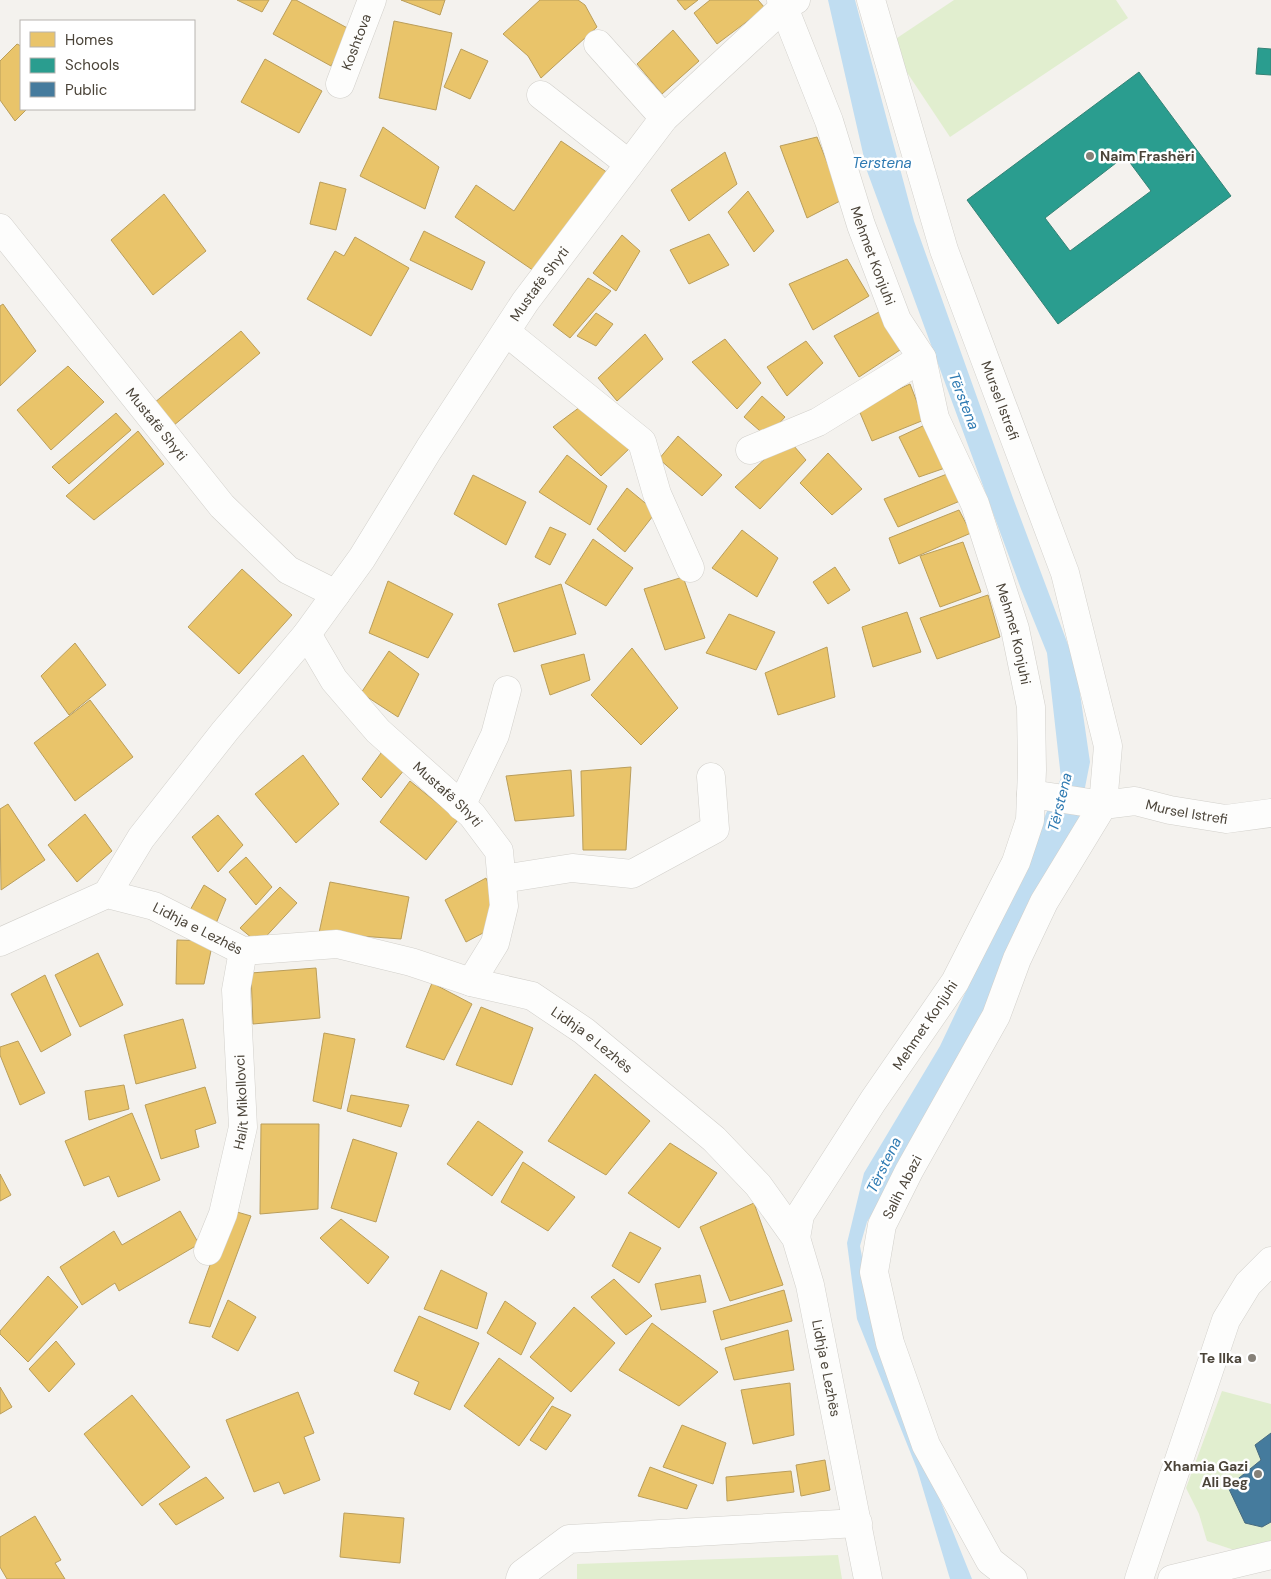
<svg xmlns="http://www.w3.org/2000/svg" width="1271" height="1579" font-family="'DM Sans',sans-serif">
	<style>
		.green { fill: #e1eecf }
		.water { fill: #c0ddf1 }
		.homes { fill: #e9c46a; stroke: #ba9e5b }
		.schools { fill: #2a9d8f; stroke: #348275; fill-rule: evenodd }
		.public { fill: #457b9d; stroke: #476a7f }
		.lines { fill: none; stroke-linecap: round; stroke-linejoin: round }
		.minor-casing { stroke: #d2d0cb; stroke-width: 29 }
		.minor { stroke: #fdfdfc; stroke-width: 28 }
		.poi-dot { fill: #868178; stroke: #fff; stroke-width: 2 }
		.labels { text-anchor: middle; stroke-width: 5; stroke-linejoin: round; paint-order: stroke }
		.street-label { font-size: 14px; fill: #4b4439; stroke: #fff }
		.poi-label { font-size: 14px; font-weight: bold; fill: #4b4439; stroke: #fff; text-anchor: end }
		.water-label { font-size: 15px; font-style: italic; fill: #2e7ab2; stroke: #fff }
	</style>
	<rect width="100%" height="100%" fill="#f4f2ee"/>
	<g class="green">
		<path d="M954,0H1116L1128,18L950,137L888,44Z"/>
		<path d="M1222,1391L1271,1404V1543L1234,1550L1207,1541L1199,1514L1186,1488Z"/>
		<path d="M838,1555L842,1579H577V1564Z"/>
	</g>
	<path class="water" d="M828,0H855L914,221L1013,498L1076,666L1090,762L1079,818L950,1084L867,1222L860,1246L879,1348L972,1579H950L917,1469L857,1319L847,1243L864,1173L940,1046L1013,892L1061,778L1047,653L1021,589L867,171Z"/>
	<g class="homes">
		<path d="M237,0H269L262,12Z"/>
		<path d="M292,0H296L351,30L331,66L273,34Z"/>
		<path d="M401,0H445L440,15Z"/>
		<path d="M540,0H578L585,5L597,27L541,78L528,56L503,34Z"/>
		<path d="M677,0H698L685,10Z"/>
		<path d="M710,0H758L765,8L717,44L694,13Z"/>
		<path d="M394,21L452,33L436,110L379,98Z"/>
		<path d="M673,30L699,61L662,94L637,64Z"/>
		<path d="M17,44L21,46V109H27L15,121L0,100V61Z"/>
		<path d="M461,49L488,61L470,99L444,87Z"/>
		<path d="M265,59L322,91L299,133L241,102Z"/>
		<path d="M383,127L439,167L425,209L360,176Z"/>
		<path d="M817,137L842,200L807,218L780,146Z"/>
		<path d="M561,141L608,173L540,275L455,217L476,185L514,211Z"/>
		<path d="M725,152L737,184L689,221L671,190Z"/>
		<path d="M320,182L346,189L336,230L310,224Z"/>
		<path d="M748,191L774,231L754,252L728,212Z"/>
		<path d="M164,194L206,251L153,295L111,240Z"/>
		<path d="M424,231L485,262L472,290L410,260Z"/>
		<path d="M709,234L729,265L689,284L670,250Z"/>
		<path d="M622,235L640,251L616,291L593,273Z"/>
		<path d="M355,237L409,268L371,336L307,299L335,251L344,256Z"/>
		<path d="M847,259L869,296L813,330L789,284Z"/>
		<path d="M588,278L611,291L570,338L553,325Z"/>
		<path d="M3,304L36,351L0,386V306Z"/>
		<path d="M879,312L900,350L859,377L834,336Z"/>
		<path d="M596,313L613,324L596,346L577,336Z"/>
		<path d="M241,331L260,353L173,426L154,403Z"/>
		<path d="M645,334L663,359L617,401L598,378Z"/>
		<path d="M725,339L761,383L737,409L692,362Z"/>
		<path d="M806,341L823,363L787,396L767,367Z"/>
		<path d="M68,366L104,402L51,450L17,410Z"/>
		<path d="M910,384L924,420L872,441L858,408Z"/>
		<path d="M762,396L785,417L767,437L744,417Z"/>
		<path d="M584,404L631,447L601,476L553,427Z"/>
		<path d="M116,413L131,430L69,484L52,467Z"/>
		<path d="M927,424L948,467L919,477L899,437Z"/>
		<path d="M138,431L164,464L94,520L66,496Z"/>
		<path d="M678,436L722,475L702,496L659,459Z"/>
		<path d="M787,438L806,460L760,509L735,487Z"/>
		<path d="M828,453L862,489L832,515L800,483Z"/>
		<path d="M567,455L607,486L590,525L539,492Z"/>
		<path d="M947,474L960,501L898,527L884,499Z"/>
		<path d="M473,475L526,502L506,545L454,514Z"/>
		<path d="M627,488L656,512L625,552L597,529Z"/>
		<path d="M959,510L971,533L899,564L889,538Z"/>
		<path d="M550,527L566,534L550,565L535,557Z"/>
		<path d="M742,530L778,558L757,597L712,568Z"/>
		<path d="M593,539L633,568L606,606L565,583Z"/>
		<path d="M963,542L981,592L940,607L920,556Z"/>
		<path d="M835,567L850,590L828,604L813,582Z"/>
		<path d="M242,569L292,615L239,674L188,627Z"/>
		<path d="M683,577L705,638L665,650L644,589Z"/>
		<path d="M388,581L453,614L428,658L369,633Z"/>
		<path d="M561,584L576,634L514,652L498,604Z"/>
		<path d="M988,595L1000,637L937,659L920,618Z"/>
		<path d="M907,612L921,652L873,667L862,627Z"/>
		<path d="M729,614L775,632L756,670L706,653Z"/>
		<path d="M75,643L106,685L69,715L41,676Z"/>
		<path d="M827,647L835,697L778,715L765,673Z"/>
		<path d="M632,648L678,708L641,745L591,695Z"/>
		<path d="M389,651L419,674L398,717L361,693Z"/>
		<path d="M584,654L590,680L550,695L541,665Z"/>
		<path d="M90,700L133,757L75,801L34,743Z"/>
		<path d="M384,749L405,769L381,798L362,779Z"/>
		<path d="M303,755L339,804L296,843L255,794Z"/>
		<path d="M631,767L626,850H583L581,771Z"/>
		<path d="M571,770L574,816L515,821L506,776Z"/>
		<path d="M410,781L458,820L426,860L380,822Z"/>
		<path d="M8,804L45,860L1,890L0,809Z"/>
		<path d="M85,814L112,851L77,882L48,845Z"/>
		<path d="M218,815L243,845L218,872L192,837Z"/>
		<path d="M246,857L272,887L256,905L229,872Z"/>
		<path d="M486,878L497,906L483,933L466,942L445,900Z"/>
		<path d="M330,882L409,897L401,939L319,933Z"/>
		<path d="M204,885L226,899L215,926L189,912Z"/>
		<path d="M280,887L297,903L259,944L240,928Z"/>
		<path d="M177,940L213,941L204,984H176Z"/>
		<path d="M98,953L123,1005L80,1027L55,975Z"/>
		<path d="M316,968L320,1018L253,1024L251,973Z"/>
		<path d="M45,975L71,1035L41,1052L11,994Z"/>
		<path d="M432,983L472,1004L444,1060L406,1047Z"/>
		<path d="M481,1007L533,1028L512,1085L456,1065Z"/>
		<path d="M183,1019L196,1068L136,1084L124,1035Z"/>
		<path d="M324,1033L355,1039L341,1109L313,1101Z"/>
		<path d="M18,1041L45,1093L20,1105L0,1055V1047Z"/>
		<path d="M595,1074L650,1121L606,1175L548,1141Z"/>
		<path d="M124,1085L129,1109L89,1120L85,1091Z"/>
		<path d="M205,1087L216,1123L195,1130L199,1147L161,1159L145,1105Z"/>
		<path d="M351,1095L409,1105L401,1127L347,1111Z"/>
		<path d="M132,1113L160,1180L118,1197L109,1176L84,1186L65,1141Z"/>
		<path d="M478,1121L523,1152L492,1196L447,1164Z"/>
		<path d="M261,1124H319L318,1209L260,1214Z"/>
		<path d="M353,1139L397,1153L376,1222L331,1208Z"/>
		<path d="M670,1143L717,1173L679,1228L628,1193Z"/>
		<path d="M523,1162L575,1197L548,1231L501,1202Z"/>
		<path d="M0,1174L11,1195L0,1201Z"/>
		<path d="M754,1203L783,1285L730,1301L700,1227Z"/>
		<path d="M230,1210L251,1216L210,1327L189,1323Z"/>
		<path d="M180,1211L199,1244L119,1291L115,1283L82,1305L60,1267L114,1231L122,1245Z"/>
		<path d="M341,1219L389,1257L368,1284L320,1238Z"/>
		<path d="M630,1232L661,1248L639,1283L612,1266Z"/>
		<path d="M441,1270L487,1293L477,1329L424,1309Z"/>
		<path d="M700,1275L706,1302L661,1310L655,1284Z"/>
		<path d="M48,1276L78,1307L28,1362L0,1334V1331Z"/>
		<path d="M614,1279L652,1316L626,1335L591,1297Z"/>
		<path d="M784,1290L792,1321L721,1340L713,1311Z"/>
		<path d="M228,1300L256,1317L238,1351L212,1337Z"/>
		<path d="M505,1301L536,1323L521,1355L487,1333Z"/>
		<path d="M574,1307L615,1343L571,1392L530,1357Z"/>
		<path d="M419,1316L479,1343L450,1410L414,1394L419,1382L394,1371Z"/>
		<path d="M652,1323L718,1372L679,1406L619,1370Z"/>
		<path d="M788,1330L794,1370L734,1380L725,1348Z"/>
		<path d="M56,1341L75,1364L49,1392L29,1369Z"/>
		<path d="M499,1358L554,1398L519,1446L464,1406Z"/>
		<path d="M790,1383L794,1435L753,1444L741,1390Z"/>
		<path d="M0,1387L12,1407L0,1414Z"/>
		<path d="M298,1392L314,1433L304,1437L320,1480L284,1494L279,1482L254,1492L226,1420Z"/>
		<path d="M132,1395L190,1467L142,1506L84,1434Z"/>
		<path d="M552,1406L571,1415L546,1450L530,1440Z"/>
		<path d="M682,1425L726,1443L713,1484L663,1467Z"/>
		<path d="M825,1460L830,1490L801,1496L796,1465Z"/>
		<path d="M650,1467L697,1485L687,1509L638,1496Z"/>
		<path d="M791,1471L794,1492L727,1501L726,1477Z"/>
		<path d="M206,1477L224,1498L176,1525L159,1504Z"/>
		<path d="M344,1513L404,1518L400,1563L340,1557Z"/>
		<path d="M35,1516L61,1560L55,1563L65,1579H7L0,1567V1537Z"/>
	</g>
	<g class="schools">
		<path d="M1258,48L1271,49V75L1256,74Z"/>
		<path d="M1139,72L1231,196L1058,324L967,200ZM1125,156L1151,191L1070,251L1045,218Z"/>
	</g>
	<path class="public" d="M1271,1433V1522L1262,1527L1245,1523L1228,1487L1261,1460L1255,1445Z"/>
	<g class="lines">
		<defs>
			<g id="minor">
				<path id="s1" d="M781,0L829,121L861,225L897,320L922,358L935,418L975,504L1015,629L1031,707L1032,770L1030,820L1016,862L955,982L873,1101L800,1215L796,1238"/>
				<path id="s2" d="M871,0L944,250L1065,573L1108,746L1103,805L1044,902L1017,959L996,1016L909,1171L882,1225L874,1272L890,1343L926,1445L990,1561L1013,1579"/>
				<path d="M598,44L664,118"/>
				<path id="s3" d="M340,84L372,0"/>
				<path d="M541,95L629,164"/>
				<path id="s4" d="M0,228L222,506L288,570L336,594"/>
				<path d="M506,332L642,442L657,494L690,568"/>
				<path d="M750,450L818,422L922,358"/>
				<path id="s5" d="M307,634L334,680L378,731L472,815L499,851L504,906L495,943L471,982"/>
				<path id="s6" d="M1031,794L1103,805L1135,801L1170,810L1226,819L1271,813"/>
				<path d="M461,806L495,735L507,690"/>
				<path d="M502,879L572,868L632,874L715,829L711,777"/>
				<path id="s7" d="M107,894L141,838L225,731L307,634L362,558L429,449L525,302L664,118L784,7L796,0"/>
				<path id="s8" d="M0,942L107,894L154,906L243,951L337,944L411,962L471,982L532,996L584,1031L714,1139L758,1185L796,1238L810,1285L868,1579"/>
				<path id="s9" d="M208,1251L223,1214L243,1127L236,990L243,951"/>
				<path d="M520,1579L522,1574L569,1539L858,1523"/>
				<path d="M1139,1579L1226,1320L1248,1284L1271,1261"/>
				<path d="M1172,1579L1271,1555"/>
			</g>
		</defs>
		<use href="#minor" class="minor-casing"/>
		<use href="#minor" class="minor"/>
	</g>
	<g class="poi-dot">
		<circle cx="1090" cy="156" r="5"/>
		<circle cx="1252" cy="1358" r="5"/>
		<circle cx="1258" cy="1474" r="5"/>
	</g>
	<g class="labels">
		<g class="street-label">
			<text dy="5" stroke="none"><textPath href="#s3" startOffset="45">Koshtova</textPath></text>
			<text dy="5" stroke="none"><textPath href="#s1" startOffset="272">Mehmet Konjuhi</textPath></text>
			<text dy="5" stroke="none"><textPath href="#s7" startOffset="749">Mustafë Shyti</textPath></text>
			<text dy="5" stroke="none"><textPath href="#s2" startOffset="421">Mursel Istrefi</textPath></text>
			<text dy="5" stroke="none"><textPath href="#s4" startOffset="251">Mustafë Shyti</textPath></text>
			<text dy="5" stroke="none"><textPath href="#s1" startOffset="678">Mehmet Konjuhi</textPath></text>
			<text dy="5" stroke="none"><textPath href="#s5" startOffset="215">Mustafë Shyti</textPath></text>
			<text dy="5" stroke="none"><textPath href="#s6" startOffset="158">Mursel Istrefi</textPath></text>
			<text dy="5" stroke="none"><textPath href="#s8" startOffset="215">Lidhja e Lezhës</textPath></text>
			<text transform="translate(925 1025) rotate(-56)" y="5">Mehmet Konjuhi</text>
			<text dy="5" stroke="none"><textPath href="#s8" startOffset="636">Lidhja e Lezhës</textPath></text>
			<text dy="5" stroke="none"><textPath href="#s9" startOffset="154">Halit Mikollovci</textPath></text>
			<text transform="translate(902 1187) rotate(-63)" y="5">Salih Abazi</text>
			<text dy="5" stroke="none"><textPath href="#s8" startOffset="1056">Lidhja e Lezhës</textPath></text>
		</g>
		<g class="poi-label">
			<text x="1100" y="161" text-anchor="start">Naim Frashëri</text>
			<text x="1242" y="1363">Te Ilka</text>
			<text x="1248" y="1471">Xhamia Gazi<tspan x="1248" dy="16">Ali Beg</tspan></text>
		</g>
		<g class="water-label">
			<text x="882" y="168">Terstena</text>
			<text transform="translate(964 401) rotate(69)" y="5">Tërstena</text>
			<text transform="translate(1060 802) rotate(-76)" y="5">Tërstena</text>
			<text transform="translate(884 1165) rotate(-64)" y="5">Tërstena</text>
		</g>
	</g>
	<rect x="20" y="20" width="175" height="90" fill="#ffffff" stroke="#b7b4b0"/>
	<rect x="30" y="32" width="25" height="15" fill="#e9c46a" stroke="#b7b4b0"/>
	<text x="65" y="45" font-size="15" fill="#4b4439">Homes</text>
	<rect x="30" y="58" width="25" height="15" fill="#2a9d8f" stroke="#b7b4b0"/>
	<text x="65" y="70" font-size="15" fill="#4b4439">Schools</text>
	<rect x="30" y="82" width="25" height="15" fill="#457b9d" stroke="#b7b4b0"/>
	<text x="65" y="95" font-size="15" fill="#4b4439">Public</text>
</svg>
